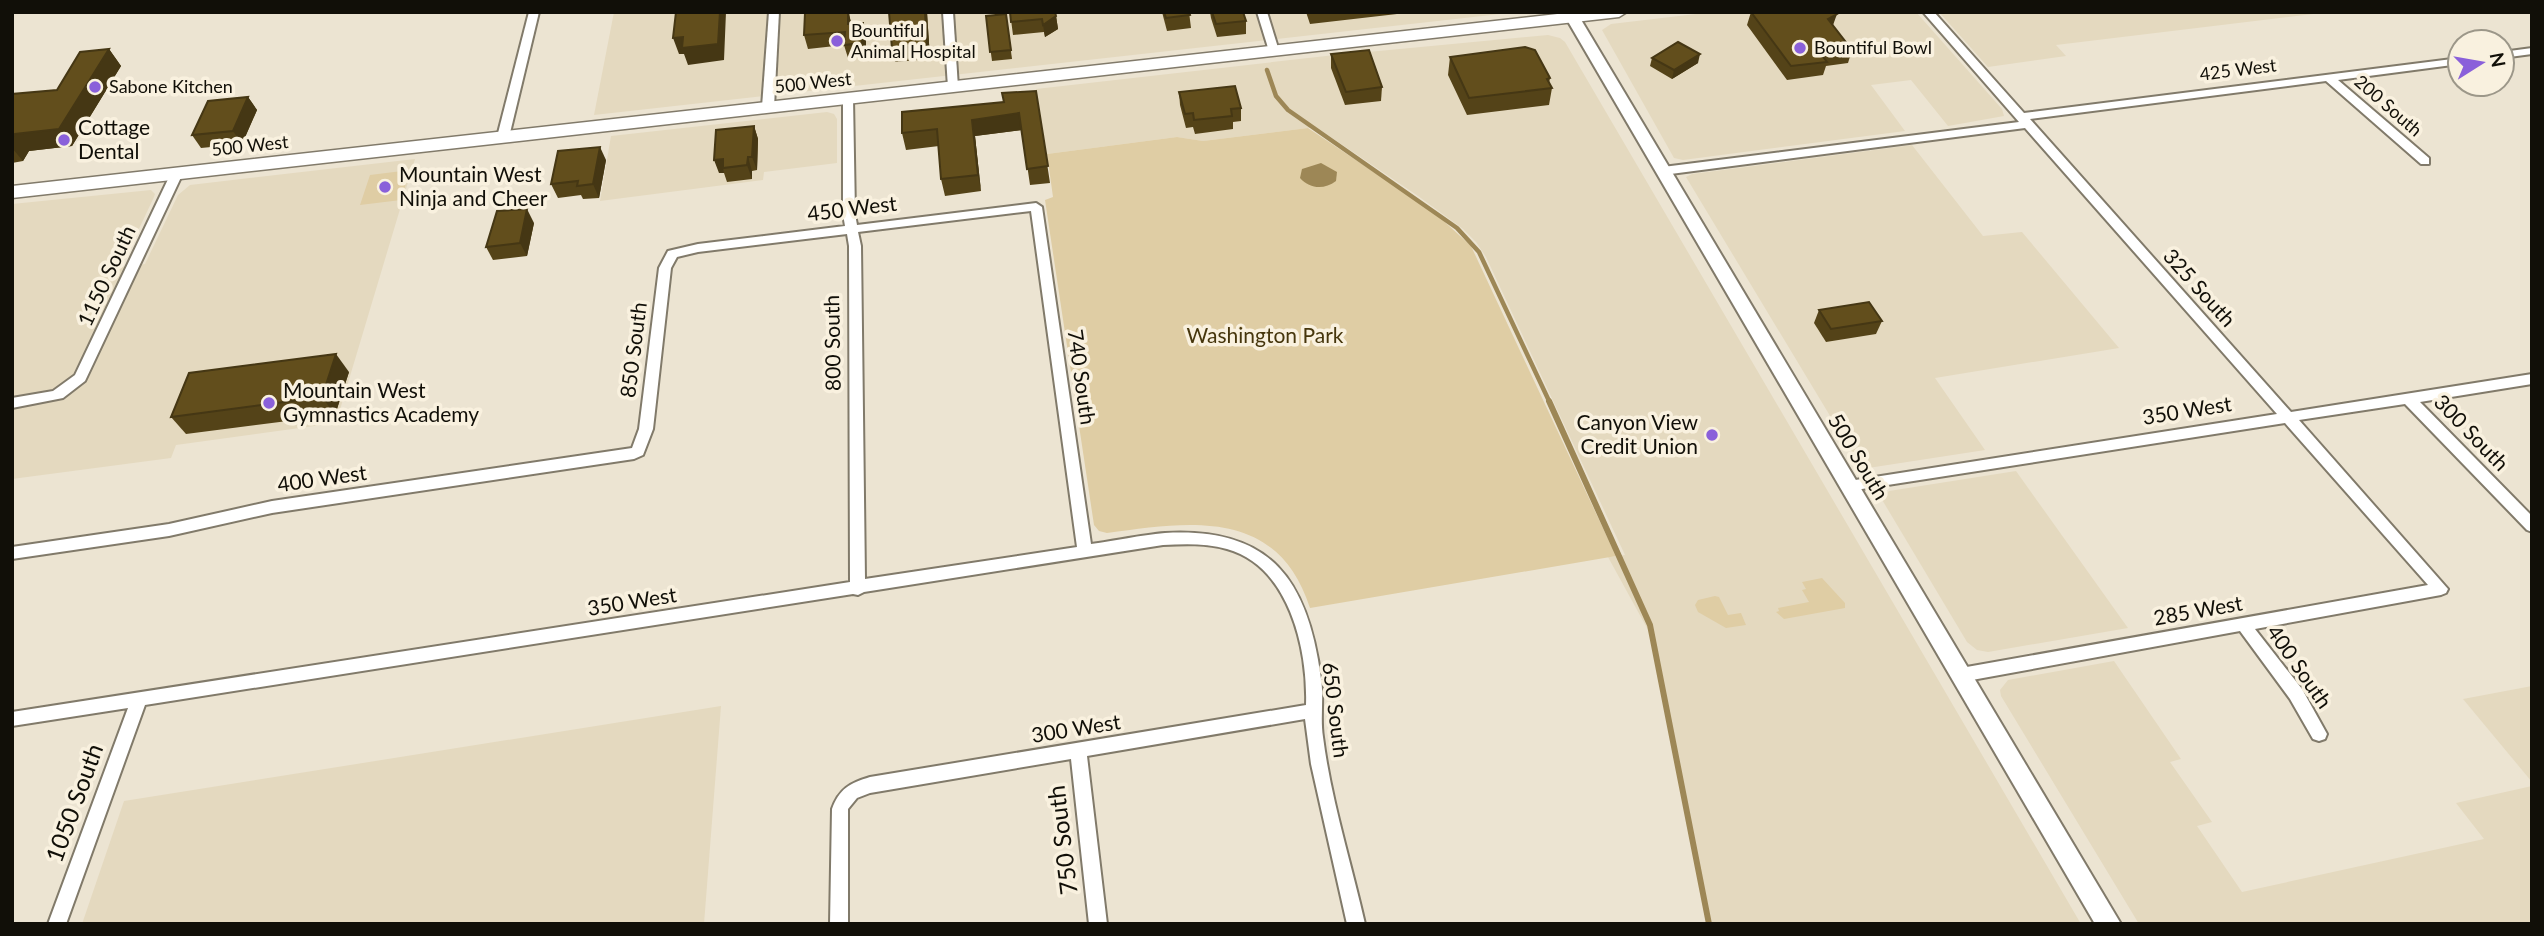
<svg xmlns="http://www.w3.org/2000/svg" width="2544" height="936" font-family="Lato,sans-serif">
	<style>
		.built { fill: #e4d9bf }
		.green { fill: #dfcda4 }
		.water { fill: #9d8756 }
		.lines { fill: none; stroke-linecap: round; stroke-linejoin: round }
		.stream-far1 { stroke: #9d8756; stroke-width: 4.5 }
		.stream { stroke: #9d8756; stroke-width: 6 }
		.minor-casing { stroke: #817a6a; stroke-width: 4 }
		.secondary-casing { stroke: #817a6a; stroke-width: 4 }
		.primary-casing { stroke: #817a6a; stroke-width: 3 }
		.minor { fill: #fff; fill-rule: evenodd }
		.secondary { fill: #fff; fill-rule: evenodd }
		.primary { fill: #fff; fill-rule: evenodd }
		.wall { fill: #544318 }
		.shaded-wall { fill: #453714 }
		.building { fill: #624e1c; stroke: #453714; stroke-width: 2 }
		.poi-dot { fill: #8a60da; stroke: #f9f1df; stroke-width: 2.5 }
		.labels { text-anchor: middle; stroke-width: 7; stroke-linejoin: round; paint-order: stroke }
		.far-poi-label { font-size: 18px; fill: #110f08; stroke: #f9f1df; text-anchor: start }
		.far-street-label { font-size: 18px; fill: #110f08; stroke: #f9f1df }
		.poi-label { font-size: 21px; fill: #110f08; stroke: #f9f1df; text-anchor: start }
		.street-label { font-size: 21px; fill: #110f08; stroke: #f9f1df }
		.park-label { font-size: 21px; fill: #46360c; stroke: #f9f1df }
		.near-street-label { font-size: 24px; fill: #110f08; stroke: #f9f1df }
	</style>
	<rect width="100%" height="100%" fill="#ece4d2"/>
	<g class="built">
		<path d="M614,12H1518L594,115Z"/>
		<path d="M1713,12H1916L2002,109L2004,116L1948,126L1911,80L1871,85L1905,131L1683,160L1674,158L1602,30L1611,24Z"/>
		<path d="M1939,12H2330L2056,45L2066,56L1988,67Z"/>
		<path d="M1548,35L1560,38L1565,42L2081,924H1709L1653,639L1608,557L1625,555L1486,257L1476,242L1463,229L1418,196L1316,127L1203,141L1177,137L1047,154L1036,89L1326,56Z"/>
		<path d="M827,112L834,114L837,119V163L764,172L763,180L600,201L611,136Z"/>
		<path d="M1912,145L1983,236L2022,232L2119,348L1935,378L1985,450L1868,468L1856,459L1686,177L1692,174Z"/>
		<path d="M415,159L336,423L176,445L171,458L12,479V204L151,190L155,194L154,197L121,267L145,264L178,195L190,185Z"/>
		<path d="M2016,471L2128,628L1988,652L1977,650L1967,642L1881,498L1889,491Z"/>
		<path d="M2114,661L2181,759L2170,762L2212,822L2197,826L2242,892L2484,839L2456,803L2532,786V924H2139L2001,696L2000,690L2008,680Z"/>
		<path d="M2532,686V782L2463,699Z"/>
		<path d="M721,706L704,924H82L124,801Z"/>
	</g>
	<g class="green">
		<path d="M1308,128L1435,213L1471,246L1616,556L1310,608C1278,508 1191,521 1107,533L1099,531L1094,525L1045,200L1053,197L1047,154L1177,137L1203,141Z"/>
		<path d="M410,170L401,200L360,205L370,175Z"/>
		<path d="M1822,578L1845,603V608L1784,619L1776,612L1779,611L1778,608L1809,602L1802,590L1806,589L1802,582Z"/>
		<path d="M1715,596L1719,597L1728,615L1741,613L1746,625L1726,628L1698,612L1695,605L1698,600Z"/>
	</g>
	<path class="water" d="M1321,163L1337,172L1336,181C1324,190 1310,189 1300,178L1302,169Z"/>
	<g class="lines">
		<path class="stream-far1" d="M1267,70L1276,96L1288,110L1457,228L1479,252L1550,403"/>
		<path class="stream" d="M1549,401L1650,625L1709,924"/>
		<defs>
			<g id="minor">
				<path d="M529,12H539L509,137L503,140L497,137Z"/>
				<path d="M769,12H779L774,107L768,110L762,107Z"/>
				<path d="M943,12H953L958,87L953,90L948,87Z"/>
				<path d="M1257,12H1267L1279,51L1278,53L1274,54L1269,51Z"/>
				<path d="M1923,12H1934L2024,113L2460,58V64L2338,80L2429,158V164H2421L2326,81L2030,119L2291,412L2532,374V384L2420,402L2532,516V532L2527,530L2405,404L2299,420L2448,589L2446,593L2441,595L2255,629L2302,689L2327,734L2325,739L2319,741L2313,739L2290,699L2240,631L1961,682L1955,680L1953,675L1955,670L1961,668L2428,585L2285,423L1849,491L1844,490L1842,486L1844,482L1849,481L2277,414L2025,128L1663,175L1657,171L1663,167L2019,122Z"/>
				<path d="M2532,48V54L2502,58V52Z"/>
				<path d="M848,95L853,98L855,214L857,225L1036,203L1042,207L1091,544C1115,541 1140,535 1165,533C1271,527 1308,580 1321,679C1324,698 1320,718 1323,737C1331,800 1351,862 1365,924H1347L1311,764L1305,719L1087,756L1107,924H1089L1071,759L870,793L857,798L848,809V924H830L832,809C839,789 850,783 870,777L1306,705C1308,649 1289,566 1227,549C1206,543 1184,544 1163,545L864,592L858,595L853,594L145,705L66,924H48L128,708L12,726V712L850,582L849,246L847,234L698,252L677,257L671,268L653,429L643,455L634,459L272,513L169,536L12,559V547L169,524L272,501L632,448L639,429L659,268L668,251L698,244L845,226L843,214V98ZM1031,211L1077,547L865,579L861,246L858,232Z"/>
				<path d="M177,169L183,173L85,381L63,398L12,408V398L53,391L75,375L171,173Z"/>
			</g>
			<path id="secondary" d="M1573,14L1580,18L2121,924H2095L1566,18Z"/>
			<path id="primary" d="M1575,12H1627L1619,17L12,198V186Z"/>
		</defs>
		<use href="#minor" class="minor-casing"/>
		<use href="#secondary" class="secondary-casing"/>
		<use href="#primary" class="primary-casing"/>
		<use href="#minor" class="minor"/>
		<use href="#secondary" class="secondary"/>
		<use href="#primary" class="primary"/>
	</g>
	<g class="wall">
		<path d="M817,12H849L851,24L863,23L866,36V57L848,58L844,45L808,49L804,35Z"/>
		<path d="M889,12H927L930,59L895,62L892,49Z"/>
		<path d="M1010,12L1056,16L1058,29L1045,37L1044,32L1013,35Z"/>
		<path d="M1162,12H1189L1191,28L1167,31Z"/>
		<path d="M1210,12H1243L1246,21V34L1217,37L1211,18Z"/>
		<path d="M1306,12H1397V14L1310,24Z"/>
		<path d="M1751,12L1833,26L1852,50L1848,63L1826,66L1823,75L1787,80L1747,25Z"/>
		<path d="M1006,14L1012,59L992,61L986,16Z"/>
		<path d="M109,49L121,66L72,146L29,151L23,161L12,163V94L57,90Z"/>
		<path d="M1331,54L1382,87L1381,101L1345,105L1331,68Z"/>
		<path d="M1450,57L1550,78L1549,83L1552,88L1549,105L1467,115L1448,75Z"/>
		<path d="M1652,58L1698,63L1672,79L1650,66Z"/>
		<path d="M1036,91L1050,183L1030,185L1022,130L975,136L981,191L945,196L941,179L939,146L906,150L902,133Z"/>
		<path d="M1179,92L1241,108V121L1233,122V129L1195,134L1193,127L1186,128L1180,105Z"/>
		<path d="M248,97L257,110L242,144L201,148L192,135Z"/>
		<path d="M754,126L758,139L757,170L752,171V179L727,182L724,173H719Z"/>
		<path d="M606,160L599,198L583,199L581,195L558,198L551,184Z"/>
		<path d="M534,223L527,256L493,260L486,247Z"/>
		<path d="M1819,310L1882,321L1876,334L1826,342L1814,323Z"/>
		<path d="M349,372L335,415L186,434L171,417Z"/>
	</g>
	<g class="shaded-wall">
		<path d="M720,12H726L724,60L688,65L684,54H679L673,38Z"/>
		<path d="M848,12L851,22V37L848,24Z"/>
		<path d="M925,12H927L930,59L927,45Z"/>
		<path d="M1837,14L1832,28L1828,19Z"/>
		<path d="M1056,16L1058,29L1045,37L1043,25Z"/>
		<path d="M863,23L866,36V57L862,43Z"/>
		<path d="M109,49L121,66L72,146L29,151L23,161L12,148V139L15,134Z"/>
		<path d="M1700,54L1698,63L1672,79L1674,70Z"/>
		<path d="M248,97L257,110L242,144L233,131Z"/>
		<path d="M1019,113L1022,130L975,136L981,191L978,175L972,120Z"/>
		<path d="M754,126L758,139L757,170L752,157Z"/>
		<path d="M600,147L606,160L599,198L593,184Z"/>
		<path d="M748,157L752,171V179L747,165Z"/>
		<path d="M723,159V168L724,173H719L714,160Z"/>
		<path d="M527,209L534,223L527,256L520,243Z"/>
		<path d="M336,354L349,372L335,415L322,397Z"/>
	</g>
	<g class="building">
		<path d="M676,12H720L718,44L682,48L683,37L673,38Z"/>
		<path d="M817,12H848V24L863,23L862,43L844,45L845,32L804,35L805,13Z"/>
		<path d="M889,12H925L927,45L892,49Z"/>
		<path d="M1010,12H1055L1056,16L1043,25L1042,19L1011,22Z"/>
		<path d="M1164,12H1189L1190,15L1166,18Z"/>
		<path d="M1212,12H1243L1246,21L1216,24Z"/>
		<path d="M1751,12H1835L1837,14L1828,19L1852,50L1821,54L1827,62L1791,66Z"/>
		<path d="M1006,14L1011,50L990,52L986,16Z"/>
		<path d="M1678,42L1700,54L1674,70L1652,58Z"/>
		<path d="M1525,47L1535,50L1550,78L1547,79L1552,88L1469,98L1450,57Z"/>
		<path d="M109,49L59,129L15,134L12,139V94L57,90L80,52Z"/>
		<path d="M1369,50L1382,87L1346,92L1331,54Z"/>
		<path d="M1235,86L1241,108L1231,109L1232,116L1194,120L1193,113L1185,114L1179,92Z"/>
		<path d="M1036,91L1048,166L1027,169L1019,113L972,120L978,175L941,179L937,129L902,133V112L1004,102L1002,93Z"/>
		<path d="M248,97L233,131L192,135L208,101Z"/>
		<path d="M754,126L752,157H748L747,165L723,168V159L714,160L716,130Z"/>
		<path d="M600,147L593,184L577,186L578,181L551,184L558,151Z"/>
		<path d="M527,209L520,243L486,247L497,211Z"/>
		<path d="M1869,302L1882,321L1831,329L1819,310Z"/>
		<path d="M336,354L322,397L171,417L189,373Z"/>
	</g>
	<g class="poi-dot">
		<circle cx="837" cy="41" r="7"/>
		<circle cx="1800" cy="48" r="7"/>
		<circle cx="95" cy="87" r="7"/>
		<circle cx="64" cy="140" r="7"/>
		<circle cx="385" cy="187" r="7"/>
		<circle cx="269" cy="403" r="7"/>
		<circle cx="1712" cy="435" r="7"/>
	</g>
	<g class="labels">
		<g class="far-poi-label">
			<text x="851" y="37">Bountiful<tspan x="851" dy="21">Animal Hospital</tspan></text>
			<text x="1814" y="54">Bountiful Bowl</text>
			<text x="109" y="93">Sabone Kitchen</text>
		</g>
		<g class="far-street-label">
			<text transform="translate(2238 70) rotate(-7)" y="6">425 West</text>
			<text transform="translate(813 83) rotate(-6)" y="6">500 West</text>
			<text transform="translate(2388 106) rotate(41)" y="6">200 South</text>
			<text transform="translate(250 146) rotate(-6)" y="6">500 West</text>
		</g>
		<g class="poi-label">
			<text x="78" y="135">Cottage<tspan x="78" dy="24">Dental</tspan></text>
			<text x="399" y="182">Mountain West<tspan x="399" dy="24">Ninja and Cheer</tspan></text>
			<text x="283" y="398">Mountain West<tspan x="283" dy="24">Gymnastics Academy</tspan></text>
			<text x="1698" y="430" text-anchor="end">Canyon View<tspan x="1698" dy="24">Credit Union</tspan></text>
		</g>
		<g class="street-label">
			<text transform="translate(852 209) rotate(-7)" y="7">450 West</text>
			<text transform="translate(107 276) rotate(-65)" y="7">1150 South</text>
			<text transform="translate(2199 288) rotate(48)" y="7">325 South</text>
			<text transform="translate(833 343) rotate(-91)" y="7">800 South</text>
			<text transform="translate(634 350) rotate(-83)" y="7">850 South</text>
			<text transform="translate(1081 377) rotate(82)" y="7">740 South</text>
			<text transform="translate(2187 411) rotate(-9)" y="7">350 West</text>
			<text transform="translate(2471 433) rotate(46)" y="7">300 South</text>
			<text transform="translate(1858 457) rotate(59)" y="7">500 South</text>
			<text transform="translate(322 479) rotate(-8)" y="7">400 West</text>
			<text transform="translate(632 602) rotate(-9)" y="7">350 West</text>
			<text transform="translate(2198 611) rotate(-10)" y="7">285 West</text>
			<text transform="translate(2299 667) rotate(55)" y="7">400 South</text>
			<text transform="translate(1335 710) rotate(83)" y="7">650 South</text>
			<text transform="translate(1076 729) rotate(-9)" y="7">300 West</text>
		</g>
		<g class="park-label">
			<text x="1265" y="343">Washington Park</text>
		</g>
		<g class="near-street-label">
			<text transform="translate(75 803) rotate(-70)" y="8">1050 South</text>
			<text transform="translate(1063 840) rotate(-97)" y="8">750 South</text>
		</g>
	</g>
	<rect width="2544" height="936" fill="none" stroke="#110f08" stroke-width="28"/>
	<g transform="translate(2481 63) rotate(79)"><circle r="33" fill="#f9f1df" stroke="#9c9789" stroke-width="2"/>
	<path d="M0-5L12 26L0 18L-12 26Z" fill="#8a60da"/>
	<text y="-10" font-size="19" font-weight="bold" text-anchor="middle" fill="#110f08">N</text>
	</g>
</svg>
